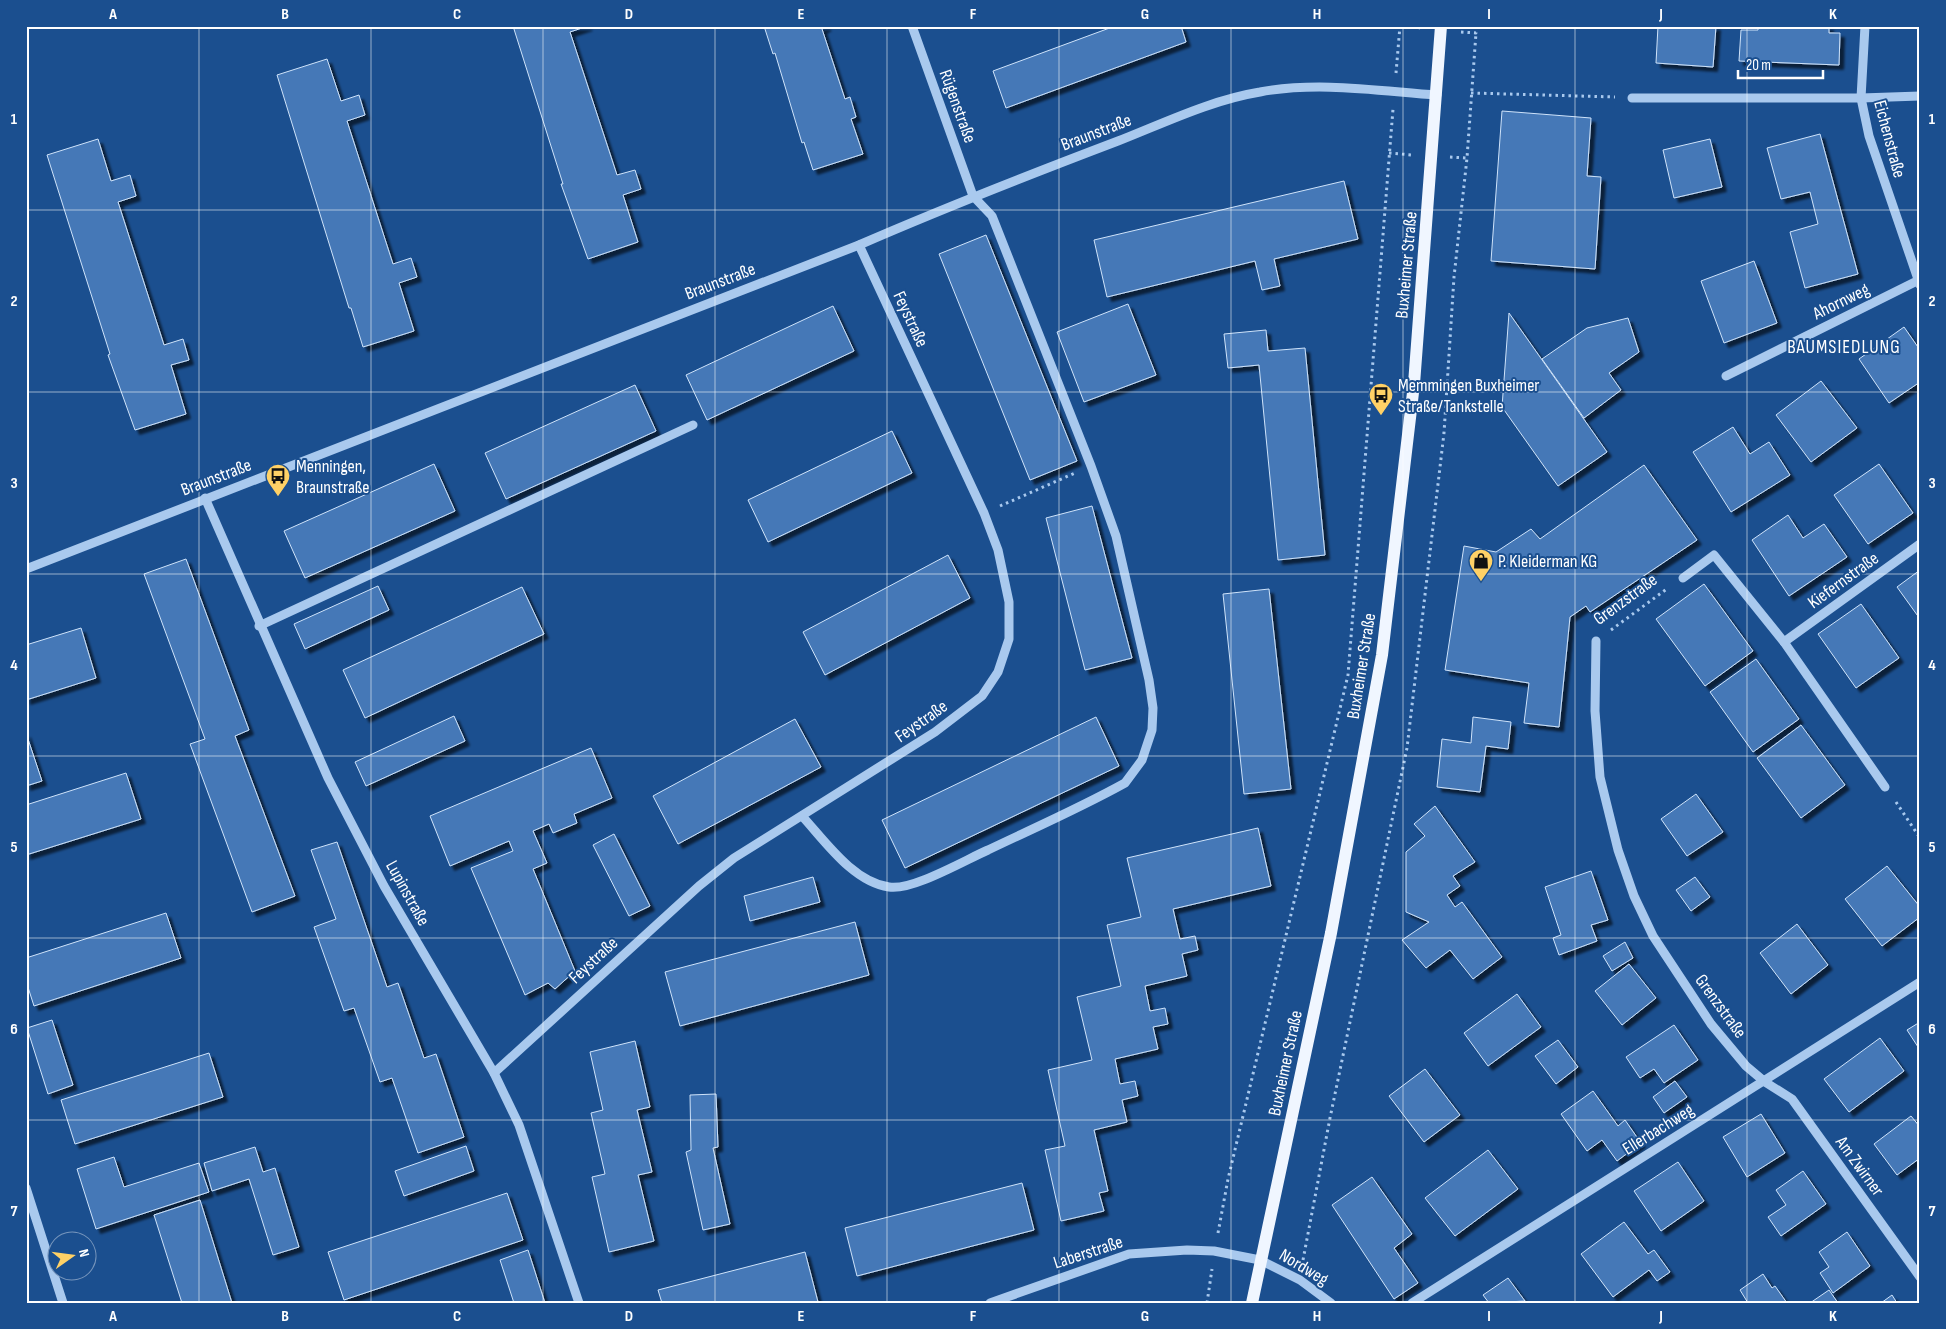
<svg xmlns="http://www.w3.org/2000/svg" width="1946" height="1329" font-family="'Sofia Sans Condensed',sans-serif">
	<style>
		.building { fill: #4478b7; stroke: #cfe3fa; filter: url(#shadow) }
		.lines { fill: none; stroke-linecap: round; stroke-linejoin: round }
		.path { stroke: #a9c9ee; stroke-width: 3; stroke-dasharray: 2.5 4; stroke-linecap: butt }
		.minor { stroke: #a9c9ee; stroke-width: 9 }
		.major { stroke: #f0f6ff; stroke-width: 12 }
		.grid { fill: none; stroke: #fff; stroke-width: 1; stroke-opacity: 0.55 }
		.labels { text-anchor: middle; stroke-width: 4; stroke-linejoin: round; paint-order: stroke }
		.street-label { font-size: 18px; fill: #fff; stroke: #1b4f8f }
		.poi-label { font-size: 18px; fill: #fff; stroke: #1b4f8f; text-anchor: start }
		.neighbourhood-label { font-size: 19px; letter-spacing: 1px; fill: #fff; stroke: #1b4f8f }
		.neatline { fill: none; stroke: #fff; stroke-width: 2 }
		.grid-label { font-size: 16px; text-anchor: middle; font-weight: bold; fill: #fff }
	</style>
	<defs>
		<filter id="shadow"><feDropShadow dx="4.5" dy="4.5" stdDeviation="1" flood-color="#0009"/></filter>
	</defs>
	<rect width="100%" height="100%" fill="#1b4f8f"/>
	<g class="building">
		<path d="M513,26H588L570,32L617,175L635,170L641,189L623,195L638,242L588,259L561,184H563Z"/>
		<path d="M764,26H827L822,29L845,99L850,97L856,117L851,119L863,154L813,170L804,142L802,143L775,53L773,54Z"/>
		<path d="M1115,26H1181L1186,42L1006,108L993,71Z"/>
		<path d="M1658,26H1716L1713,67L1656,63Z"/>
		<path d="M1758,26H1829V33H1840L1839,65L1739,61L1741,30H1758Z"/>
		<path d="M327,59L341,101L359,95L365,115L347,121L393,264L411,258L417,277L399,283L414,331L363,347L351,308H349L277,75Z"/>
		<path d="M1502,111L1591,118L1587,176L1601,177L1595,269L1491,261Z"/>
		<path d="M1820,134L1858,274L1805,288L1790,232L1818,224L1810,192L1781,199L1767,148Z"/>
		<path d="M98,139L111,181L130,175L136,196L118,202L164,345L183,339L189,360L171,365L186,414L135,430L108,355L110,354L47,155Z"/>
		<path d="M1710,139L1722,187L1674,198L1663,150Z"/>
		<path d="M1344,181L1358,239L1274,259L1280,286L1262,290L1255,261L1107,297L1094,240Z"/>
		<path d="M986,235L1077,461L1030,480L939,254Z"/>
		<path d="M1754,261L1777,323L1724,343L1701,281Z"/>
		<path d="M1128,304L1156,375L1084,402L1057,332Z"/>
		<path d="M833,306L854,351L707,420L686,375Z"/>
		<path d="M1509,313L1607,452L1558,486L1502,407Z"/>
		<path d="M1628,318L1639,352L1609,373L1621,390L1584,418L1542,359L1587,328Z"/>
		<path d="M1904,327L1920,350V382L1889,403L1859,359Z"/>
		<path d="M1266,330L1268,351L1305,348L1325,555L1278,560L1259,365L1228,368L1224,334Z"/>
		<path d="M1821,381L1857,428L1811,462L1776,415Z"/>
		<path d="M635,385L656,431L506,499L485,453Z"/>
		<path d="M1733,427L1750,454L1769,442L1790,475L1731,512L1693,452Z"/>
		<path d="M892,431L912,473L768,542L748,500Z"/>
		<path d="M434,464L455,511L305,578L284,531Z"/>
		<path d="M1879,464L1913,513L1868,544L1834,495Z"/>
		<path d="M1644,465L1697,540L1590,612L1586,606L1570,617L1559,727L1524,723L1529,683L1445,670L1464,546L1496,552L1531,529L1540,539Z"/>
		<path d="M1092,506L1132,658L1085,670L1046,518Z"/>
		<path d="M1788,515L1803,538L1824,524L1847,557L1789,596L1752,540Z"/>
		<path d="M948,555L970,598L825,675L803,632Z"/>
		<path d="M186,559L249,730L235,736L295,896L252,912L190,744L205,739L144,574Z"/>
		<path d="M1920,570V619L1897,587Z"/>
		<path d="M1704,584L1753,651L1705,686L1656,619Z"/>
		<path d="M378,586L389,610L305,649L294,624Z"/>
		<path d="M522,587L544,634L365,718L343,670Z"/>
		<path d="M1269,589L1291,789L1244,794L1223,594Z"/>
		<path d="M1861,604L1899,658L1856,688L1818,634Z"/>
		<path d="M81,628L96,678L26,700V645Z"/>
		<path d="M1756,659L1799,719L1753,752L1710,692Z"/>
		<path d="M454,716L465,741L366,786L355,762Z"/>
		<path d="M1096,717L1119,766L905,868L882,820Z"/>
		<path d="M1473,717L1511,722L1508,749L1486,746L1480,792L1437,787L1442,739L1471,743Z"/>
		<path d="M795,719L821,767L678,844L653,796Z"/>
		<path d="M1801,725L1845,785L1801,818L1757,758Z"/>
		<path d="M26,733L42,781L26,786Z"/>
		<path d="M591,748L612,798L574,814L577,823L553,833L549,824L533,831L547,863L533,869L575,971L555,989L548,983L525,995L471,868L513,851L509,841L450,866L430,816Z"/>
		<path d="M126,773L141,819L26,855V805Z"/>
		<path d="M1696,794L1723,832L1687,856L1661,819Z"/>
		<path d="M1435,806L1475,862L1453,876L1460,886L1447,895L1455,907L1462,902L1502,957L1473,979L1450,950L1426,968L1402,940L1429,922L1406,912V852L1425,836L1414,824Z"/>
		<path d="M1258,828L1271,886L1173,909L1180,939L1195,936L1198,950L1182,954L1187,976L1145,986L1150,1011L1165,1008L1168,1024L1153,1027L1158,1049L1115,1059L1120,1084L1135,1081L1138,1096L1122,1100L1127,1122L1094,1130L1108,1191L1099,1193L1104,1211L1061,1221L1045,1150L1065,1146L1048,1070L1092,1060L1077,997L1121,986L1107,925L1141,917L1127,858Z"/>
		<path d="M614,834L650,906L629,916L593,845Z"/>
		<path d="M337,842L387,987L398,983L424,1058L436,1054L464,1137L418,1153L392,1078L380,1082L354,1008L344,1011L314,927L336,919L311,850Z"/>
		<path d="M1887,866L1920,907V917L1882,946L1845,899Z"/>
		<path d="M1591,871L1608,920L1591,925L1597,941L1559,955L1553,938L1561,935L1545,887Z"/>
		<path d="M813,877L820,902L750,921L744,896Z"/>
		<path d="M1695,877L1710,897L1691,911L1676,890Z"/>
		<path d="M166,913L181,958L34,1006L26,981V958Z"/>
		<path d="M855,922L869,975L680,1026L665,972Z"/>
		<path d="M1797,924L1828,965L1791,994L1760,953Z"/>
		<path d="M1625,942L1633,958L1612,971L1603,956Z"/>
		<path d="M1629,964L1656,998L1622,1025L1595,991Z"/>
		<path d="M1517,994L1541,1027L1488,1066L1464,1033Z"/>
		<path d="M52,1020L73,1085L48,1094L27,1028Z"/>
		<path d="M1920,1022V1050L1907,1030Z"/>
		<path d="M1674,1025L1698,1060L1664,1083L1654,1069L1640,1078L1626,1057Z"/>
		<path d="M1880,1038L1904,1071L1849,1112L1824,1079Z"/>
		<path d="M1558,1040L1578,1067L1556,1084L1535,1056Z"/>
		<path d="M635,1041L650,1107L637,1110L652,1172L638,1175L654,1241L609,1252L592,1177L605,1174L591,1113L603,1110L590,1052Z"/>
		<path d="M209,1053L223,1097L75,1144L61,1100Z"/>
		<path d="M1425,1069L1460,1115L1424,1142L1389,1096Z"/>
		<path d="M1675,1081L1687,1097L1664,1113L1653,1097Z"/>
		<path d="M1593,1091L1618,1126L1625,1120L1641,1143L1617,1161L1602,1140L1587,1151L1561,1114Z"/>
		<path d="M716,1094L718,1147L713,1148L730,1224L703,1230L686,1152L691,1150L690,1095Z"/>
		<path d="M1761,1114L1785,1153L1747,1177L1723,1137Z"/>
		<path d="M1911,1116L1920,1127V1158L1897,1175L1874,1144Z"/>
		<path d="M466,1146L474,1171L404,1196L395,1171Z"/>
		<path d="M255,1147L263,1172L275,1168L299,1247L273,1255L249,1179L212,1191L204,1163Z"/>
		<path d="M1488,1150L1518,1189L1455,1236L1425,1198Z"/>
		<path d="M114,1157L124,1187L199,1163L209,1192L96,1229L77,1169Z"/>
		<path d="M1678,1162L1704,1201L1661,1231L1634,1191Z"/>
		<path d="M1803,1171L1826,1204L1781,1236L1768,1217L1786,1205L1776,1190Z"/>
		<path d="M1372,1177L1412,1234L1394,1248L1418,1283L1394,1299L1332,1205Z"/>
		<path d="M1022,1183L1034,1230L857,1276L845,1228Z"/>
		<path d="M507,1193L523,1240L344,1300L328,1252Z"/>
		<path d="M200,1200L232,1303H182L154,1215Z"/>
		<path d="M1624,1222L1648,1254L1654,1250L1670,1272L1657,1281L1649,1270L1613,1297L1581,1254Z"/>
		<path d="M1847,1232L1870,1266L1833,1293L1820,1273L1829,1267L1819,1252Z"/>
		<path d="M528,1250L545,1303H514L500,1260Z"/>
		<path d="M805,1252L818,1302L662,1303L658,1290Z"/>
		<path d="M1763,1274L1772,1288L1775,1286L1787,1303H1748L1740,1290Z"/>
		<path d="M1508,1278L1525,1301L1489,1303L1483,1295Z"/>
		<path d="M1829,1290L1838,1303H1810Z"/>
		<path d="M1892,1295L1897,1303H1881Z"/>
	</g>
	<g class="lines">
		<g class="path">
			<path d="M1406,26L1420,28"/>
			<path d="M1461,32L1476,33V26"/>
			<path d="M1396,73L1400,26"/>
			<path d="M1471,93L1615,97"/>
			<path d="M1389,153L1412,155"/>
			<path d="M1450,157L1467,158"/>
			<path d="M1000,506L1075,473"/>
			<path d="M1611,630L1668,588"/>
			<path d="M1896,802L1920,838"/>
			<path d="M1218,1233L1228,1179L1348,675L1393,109"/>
			<path d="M1303,1260L1330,1118L1407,748L1444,433L1454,277L1467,158L1476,33"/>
			<path d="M1207,1303L1212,1269"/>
		</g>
		<g class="minor">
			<path d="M1865,26L1861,98L1869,136L1920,285"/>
			<path d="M1632,98H1861L1920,96"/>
			<path d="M1726,376L1917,281"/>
			<path d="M205,498L328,778L384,886L494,1073L519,1125L579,1303"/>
			<path d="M26,569L859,245C944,208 1031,174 1118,141C1164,123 1211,100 1260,92C1318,81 1380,91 1437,95"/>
			<path d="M1683,578L1714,555L1784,642L1885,787"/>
			<path d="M259,626L693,425"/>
			<path d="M1596,641L1595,711L1600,777L1618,850L1634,896L1653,936L1711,1024L1746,1066L1765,1082L1792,1099L1920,1277"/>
			<path d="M1784,642L1920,544"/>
			<path d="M802,816C825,841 853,882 889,887C912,891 965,860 988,850C1034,828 1080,808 1125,783L1142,760L1152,730L1153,708L1149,680L1116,536L1091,466L992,216L973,196L912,26"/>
			<path d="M494,1073L699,886L734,858L935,732L982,696L998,672L1009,639V602L998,550L984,513L859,245"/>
			<path d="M26,1188L63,1303"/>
			<path d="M990,1303L1129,1254L1187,1250L1214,1251L1260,1260L1300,1280L1331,1303"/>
			<path d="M1412,1303L1920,982"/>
		</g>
		<path class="major" d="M1252,1303L1331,933L1382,655L1414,384L1441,26"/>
	</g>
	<path class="grid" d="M199,26V1303M371,26V1303M543,26V1303M715,26V1303M887,26V1303M1059,26V1303M1231,26V1303M1403,26V1303M1575,26V1303M1747,26V1303M26,210H1920M26,392H1920M26,574H1920M26,756H1920M26,938H1920M26,1120H1920"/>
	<defs>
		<symbol id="bus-pin" viewBox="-11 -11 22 30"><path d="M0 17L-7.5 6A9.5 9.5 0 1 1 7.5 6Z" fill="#ffd166" stroke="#1b4f8f"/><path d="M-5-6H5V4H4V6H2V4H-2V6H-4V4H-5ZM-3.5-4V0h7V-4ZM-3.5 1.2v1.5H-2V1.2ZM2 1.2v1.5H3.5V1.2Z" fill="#111"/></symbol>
		<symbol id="shop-pin" viewBox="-11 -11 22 30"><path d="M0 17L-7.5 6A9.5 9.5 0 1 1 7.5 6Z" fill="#ffd166" stroke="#1b4f8f"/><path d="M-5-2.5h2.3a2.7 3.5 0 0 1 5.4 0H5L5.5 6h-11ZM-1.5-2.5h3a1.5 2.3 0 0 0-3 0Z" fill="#111"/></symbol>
	</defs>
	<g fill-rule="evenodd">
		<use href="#bus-pin" x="1367" y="381" width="28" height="38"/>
		<use href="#bus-pin" x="264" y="462" width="28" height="38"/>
		<use href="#shop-pin" x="1467" y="547" width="28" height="38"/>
	</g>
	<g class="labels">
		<g class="street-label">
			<text transform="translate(958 106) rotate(70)" y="6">Rügenstraße</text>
			<text transform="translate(1096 132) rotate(-21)" y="6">Braunstraße</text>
			<text transform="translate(1890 139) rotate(75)" y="6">Eichenstraße</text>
			<text transform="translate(1406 265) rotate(-85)" y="6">Buxheimer Straße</text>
			<text transform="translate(720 281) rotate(-21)" y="6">Braunstraße</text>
			<text transform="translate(1841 301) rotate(-26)" y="6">Ahornweg</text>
			<text transform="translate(911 319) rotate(65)" y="6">Feystraße</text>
			<text transform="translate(216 477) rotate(-21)" y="6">Braunstraße</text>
			<text transform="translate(1843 580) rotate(-36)" y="6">Kiefernstraße</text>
			<text transform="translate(1625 599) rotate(-36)" y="6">Grenzstraße</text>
			<text transform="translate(1361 666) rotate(-81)" y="6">Buxheimer Straße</text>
			<text transform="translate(921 721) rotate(-35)" y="6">Feystraße</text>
			<text transform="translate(408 893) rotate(61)" y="6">Lupinstraße</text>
			<text transform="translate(593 960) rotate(-43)" y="6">Feystraße</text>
			<text transform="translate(1721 1006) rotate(54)" y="6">Grenzstraße</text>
			<text transform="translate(1285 1063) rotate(-78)" y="6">Buxheimer Straße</text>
			<text transform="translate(1658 1129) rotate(-32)" y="6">Ellerbachweg</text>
			<text transform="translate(1860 1166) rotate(54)" y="6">Am Zwirner</text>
			<text transform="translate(1088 1252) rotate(-18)" y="6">Laberstraße</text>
			<text transform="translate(1304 1267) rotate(31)" y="6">Nordweg</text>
		</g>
		<g class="poi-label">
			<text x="1398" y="391">Memmingen Buxheimer<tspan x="1398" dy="21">Straße/Tankstelle</tspan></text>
			<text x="296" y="472">Menningen,<tspan x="296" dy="21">Braunstraße</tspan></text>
			<text x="1498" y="567">P. Kleiderman KG</text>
		</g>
		<g class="neighbourhood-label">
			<text x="1844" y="353">BAUMSIEDLUNG</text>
		</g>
	</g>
	<rect width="1946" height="1329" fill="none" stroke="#1b4f8f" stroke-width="55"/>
	<g transform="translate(72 1256) rotate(76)"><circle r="24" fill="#1b4f8f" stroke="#7695bc"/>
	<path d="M0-4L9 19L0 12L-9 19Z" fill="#ffd166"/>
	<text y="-8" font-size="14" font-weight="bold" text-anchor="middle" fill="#ffffff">N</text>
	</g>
	<path d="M1738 70v8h85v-8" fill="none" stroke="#ffffff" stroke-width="2.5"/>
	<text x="1746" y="70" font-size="15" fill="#ffffff" stroke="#1b4f8f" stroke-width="4" paint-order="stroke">20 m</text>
	<rect x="28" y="28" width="1890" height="1274" class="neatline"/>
	<g class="grid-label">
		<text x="113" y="19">A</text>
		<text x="285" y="19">B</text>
		<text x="457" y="19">C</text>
		<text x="629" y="19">D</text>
		<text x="801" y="19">E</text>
		<text x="973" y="19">F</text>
		<text x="1145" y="19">G</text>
		<text x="1317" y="19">H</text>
		<text x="1489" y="19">I</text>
		<text x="1661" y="19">J</text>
		<text x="1833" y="19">K</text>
		<text x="14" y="124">1</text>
		<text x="1932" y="124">1</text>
		<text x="14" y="306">2</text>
		<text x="1932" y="306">2</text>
		<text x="14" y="488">3</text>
		<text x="1932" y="488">3</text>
		<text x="14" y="670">4</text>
		<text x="1932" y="670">4</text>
		<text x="14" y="852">5</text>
		<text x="1932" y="852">5</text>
		<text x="14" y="1034">6</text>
		<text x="1932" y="1034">6</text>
		<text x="14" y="1216">7</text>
		<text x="1932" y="1216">7</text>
		<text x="113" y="1321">A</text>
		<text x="285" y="1321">B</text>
		<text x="457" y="1321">C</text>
		<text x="629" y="1321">D</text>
		<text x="801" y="1321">E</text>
		<text x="973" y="1321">F</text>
		<text x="1145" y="1321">G</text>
		<text x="1317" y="1321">H</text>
		<text x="1489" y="1321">I</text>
		<text x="1661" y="1321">J</text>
		<text x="1833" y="1321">K</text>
	</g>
</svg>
